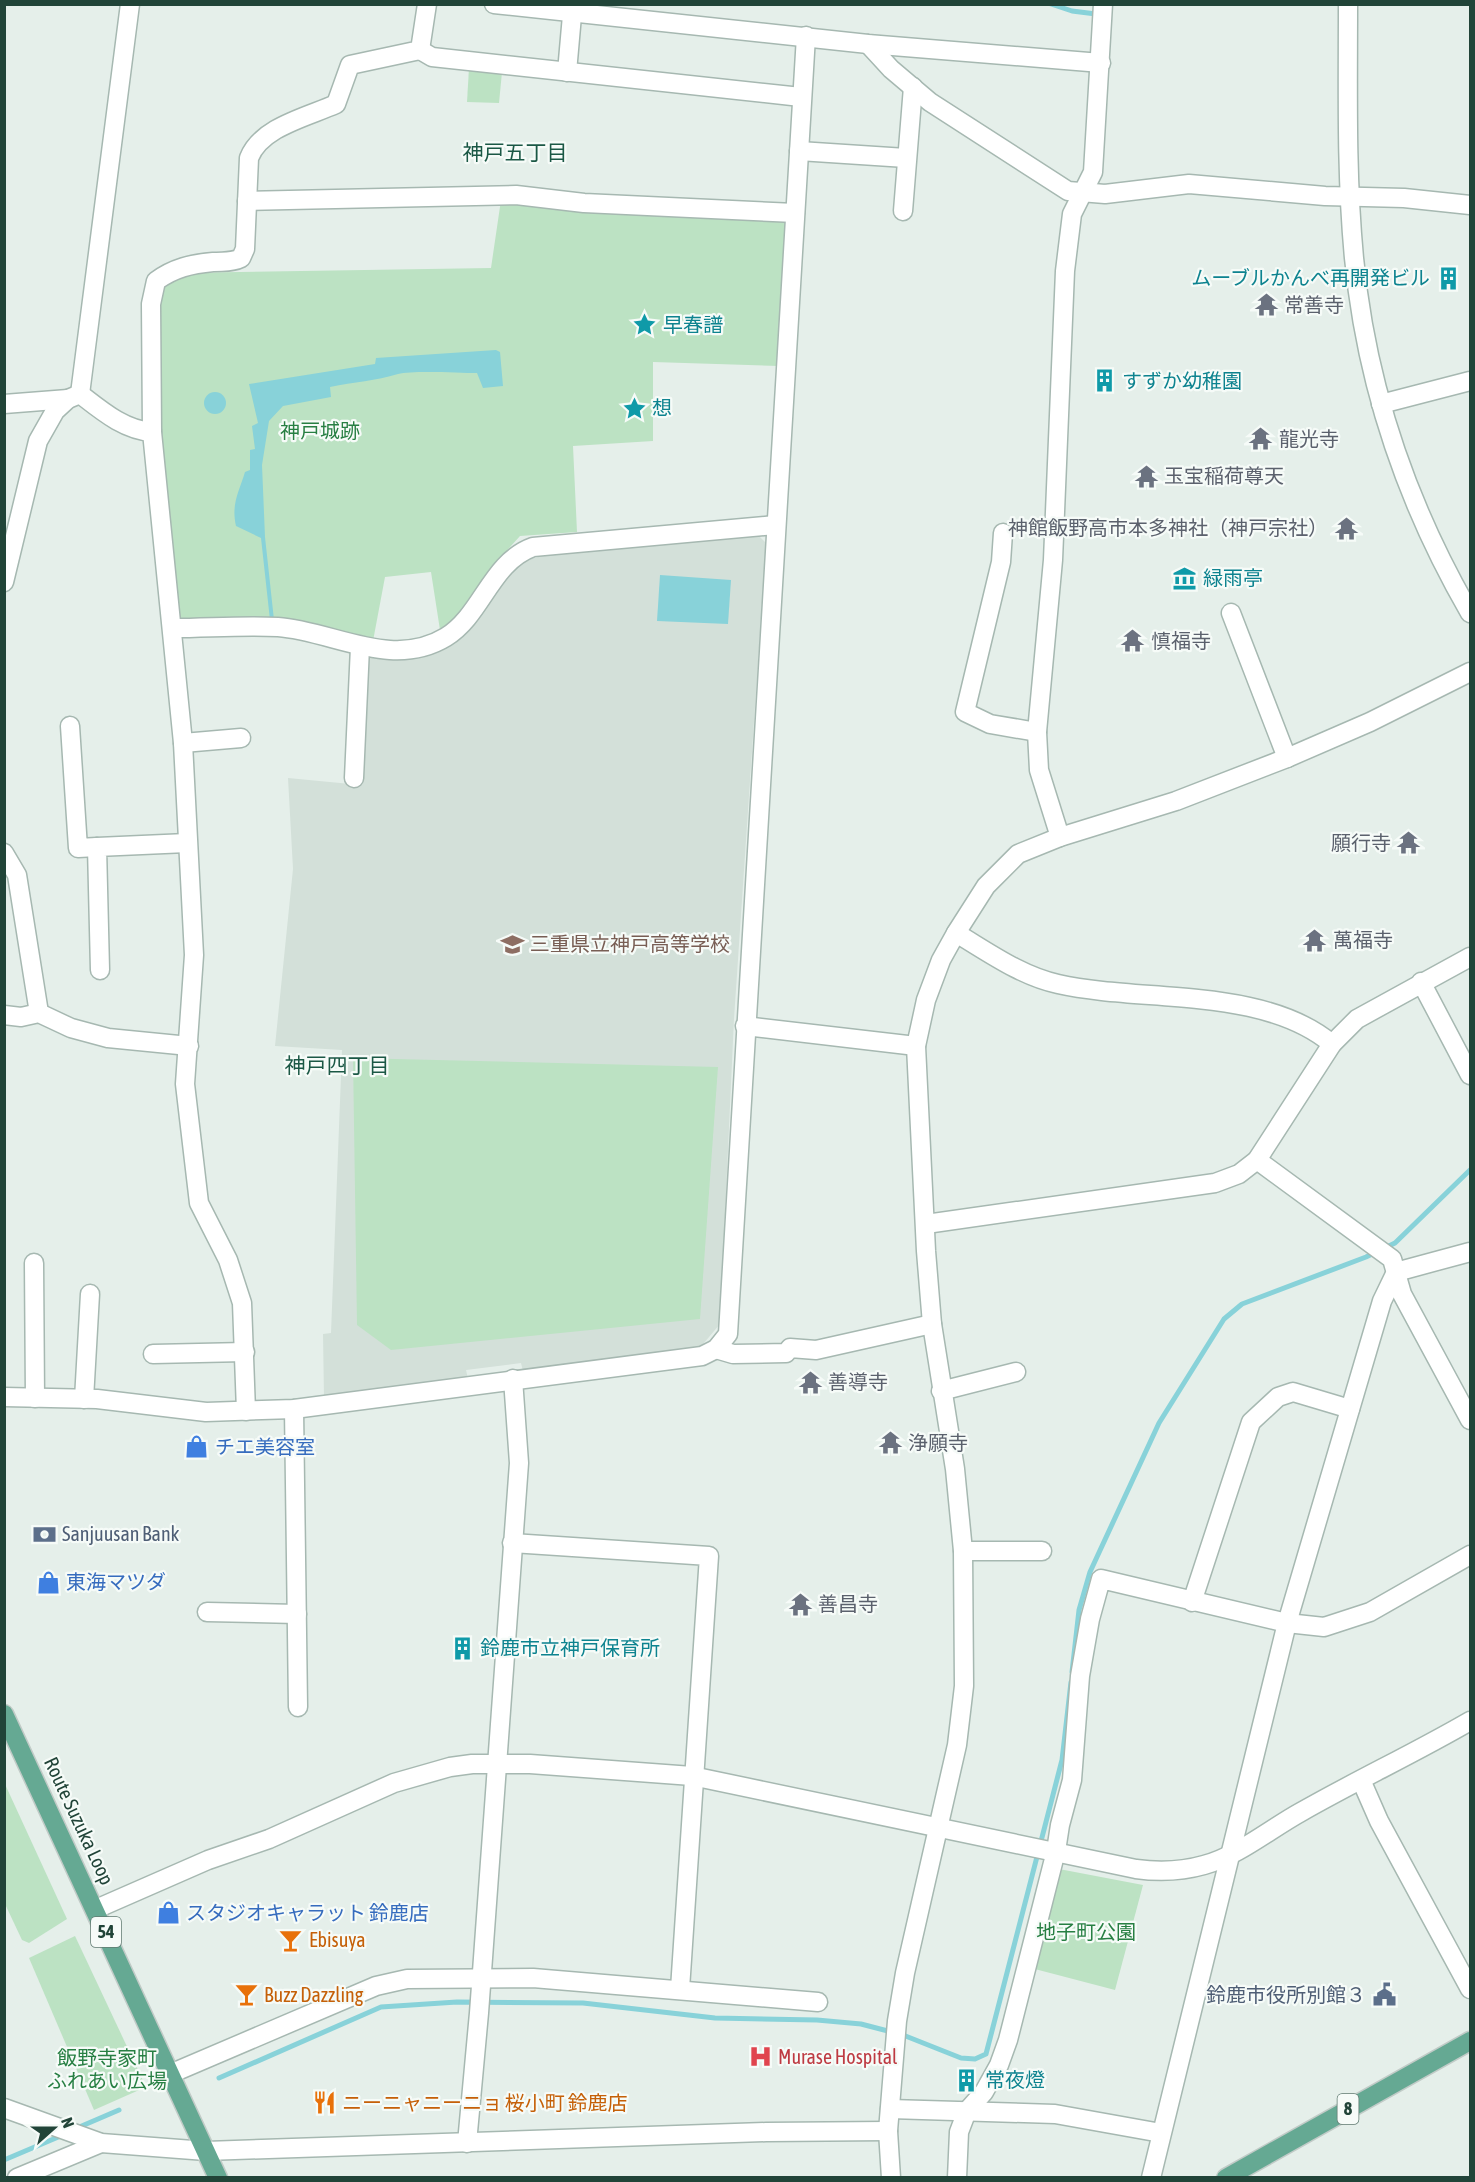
<svg xmlns="http://www.w3.org/2000/svg" width="1475" height="2182" font-family="'Asap Condensed','Noto Sans JP',sans-serif">
	<style>
		.built { fill: #d3e0d9 }
		.green { fill: #bce2c3 }
		.water { fill: #88d2d9 }
		.lines { fill: none; stroke-linecap: round; stroke-linejoin: round }
		.stream { stroke: #88d2d9; stroke-width: 5 }
		.minor-casing { stroke: #a6b8b1; stroke-width: 21 }
		.tertiary-casing { stroke: #a6b8b1; stroke-width: 21 }
		.primary-casing { stroke: #c1cbc7; stroke-width: 21 }
		.minor { stroke: #fff; stroke-width: 18 }
		.tertiary { stroke: #fff; stroke-width: 18 }
		.primary { stroke: #65a993; stroke-width: 18 }
		.labels { text-anchor: middle; stroke-width: 4.5; stroke-linejoin: round; paint-order: stroke }
		.shield { fill: #f6fbf8; stroke: #617b72; stroke-width: 1.5 }
		.shield-label { font-size: 18px; font-weight: bold; fill: #214438 }
		.culture-label { font-size: 20px; fill: #0d838f; stroke: #f6fbf8; text-anchor: start }
		.worship-label { font-size: 20px; fill: #5b616d; stroke: #f6fbf8; text-anchor: start }
		.park-label { font-size: 20px; fill: #277f43; stroke: #f6fbf8 }
		.education-label { font-size: 20px; fill: #785e54; stroke: #f6fbf8; text-anchor: start }
		.shop-label { font-size: 20px; fill: #366cbe; stroke: #f6fbf8; text-anchor: start }
		.service-label { font-size: 20px; fill: #4e5e75; stroke: #f6fbf8; text-anchor: start }
		.street-label { font-size: 20px; fill: #214438; stroke: #f6fbf8 }
		.food-label { font-size: 20px; fill: #c56008; stroke: #f6fbf8; text-anchor: start }
		.health-label { font-size: 20px; fill: #be3a42; stroke: #f6fbf8; text-anchor: start }
		.neighbourhood-label { font-size: 21px; fill: #1b5845; stroke: #f6fbf8 }
	</style>
	<rect width="100%" height="100%" fill="#e5efea"/>
	<path class="built" d="M757,534L766,543L734,1019L720,1324L698,1350L523,1371L521,1363L466,1370L468,1379L324,1398L323,1334L331,1333L342,1050L275,1046L293,869L288,778L361,785L369,656H422L454,642L469,629L505,579L521,562L545,555Z"/>
	<g class="green">
		<path d="M469,68L502,72L499,103L467,102Z"/>
		<path d="M501,200L778,216L788,226L779,366L653,362V441L573,446L577,532L520,536L491,568L455,618L440,630L431,572L385,577L373,641L183,621L175,616L159,435L156,304L161,287L176,273L491,268Z"/>
		<path d="M353,1058L718,1067L700,1319L391,1350L357,1325Z"/>
		<path d="M4,1782L67,1919L29,1943L22,1940L5,1904Z"/>
		<path d="M1059,1869L1143,1885L1115,1990L1031,1968Z"/>
		<path d="M75,1936L146,2087L94,2110L29,1958Z"/>
	</g>
	<g class="water">
		<path d="M496,350L500,352L503,386L483,388L477,373C460,373 413,370 398,374C376,381 354,382 330,387L331,397L283,406L269,421L262,465L265,537L274,620H270L261,538L236,526C231,504 239,492 245,472L250,470V450L255,449L252,426L258,423L249,384L375,364L376,358Z"/>
		<circle cx="215" cy="403" r="11"/>
		<path d="M660,575L731,580L728,624L657,621Z"/>
	</g>
	<g class="lines">
		<g class="stream">
			<path d="M1051,4L1072,11L1096,14"/>
			<path d="M1072,1672L1079,1610L1090,1572L1159,1423L1224,1319L1242,1304L1366,1257L1395,1243L1470,1170"/>
			<path d="M219,2078L381,2007L457,2002L583,2003L715,2018L817,2020L861,2024L903,2035L961,2058L975,2059L986,2054L1062,1760L1071,1682"/>
			<path d="M77,2128L119,2110"/>
			<path d="M4,2160L63,2135"/>
		</g>
		<defs>
			<g id="minor">
				<path d="M494,4L868,44L1101,63"/>
				<path d="M868,44L891,69L930,102L1068,191L1105,194L1189,184L1325,196L1404,198L1470,205"/>
				<path d="M420,50L432,57L801,97"/>
				<path d="M567,72L573,4"/>
				<path d="M799,151L906,158"/>
				<path d="M247,201L516,195L584,203L795,213"/>
				<path d="M903,211L913,87"/>
				<path d="M80,394L130,4"/>
				<path d="M80,394C102,411 124,430 152,432"/>
				<path d="M4,404L68,399"/>
				<path d="M1381,404L1470,381"/>
				<path d="M1003,533L1001,562L965,712L990,724L1037,732"/>
				<path d="M4,582L38,441L55,411L68,399L80,394"/>
				<path d="M1231,613L1287,758"/>
				<path d="M173,628C208,628 243,625 278,627C333,631 392,670 446,637C482,615 491,562 533,547L775,525"/>
				<path d="M70,726L78,848L97,847"/>
				<path d="M183,743L241,738"/>
				<path d="M354,778L360,647"/>
				<path d="M1060,837L1039,770L1037,732L1053,560L1065,271L1072,214L1093,172L1103,4"/>
				<path d="M4,853L17,875L39,1013"/>
				<path d="M956,933C988,952 1021,976 1058,984C1142,1003 1263,986 1332,1044"/>
				<path d="M100,970L97,847L187,843"/>
				<path d="M1421,982L1470,1075"/>
				<path d="M4,1015L21,1017L39,1013L71,1028L108,1038L189,1046"/>
				<path d="M745,1026L916,1046"/>
				<path d="M1257,1160L1392,1259L1402,1294L1470,1420"/>
				<path d="M926,1224L1215,1183L1239,1174L1257,1160L1332,1044L1357,1019L1470,957"/>
				<path d="M34,1263L35,1398"/>
				<path d="M716,1349L733,1354L786,1353L790,1348L816,1350L932,1324"/>
				<path d="M153,1354L245,1352"/>
				<path d="M941,1391L1016,1372"/>
				<path d="M4,1397L97,1399L206,1412L294,1409L702,1356L716,1349L728,1334L806,36"/>
				<path d="M84,1399L90,1294"/>
				<path d="M294,1409L298,1707"/>
				<path d="M246,1411L242,1303L228,1260L199,1203L185,1084L194,955L183,743L152,432L151,304L156,281C174,268 191,264 213,262C224,261 231,263 241,258L245,249L249,158C261,127 307,117 336,104L350,65L420,50L427,4"/>
				<path d="M512,1543L709,1556L680,1989"/>
				<path d="M963,1551H1042"/>
				<path d="M1192,1602L1251,1422L1278,1397L1293,1392L1350,1409"/>
				<path d="M207,1612L297,1614"/>
				<path d="M170,2074L376,1986L407,1979L533,1978L818,2002"/>
				<path d="M890,2109L1055,2114L1161,2133"/>
				<path d="M467,2143L479,2013L519,1463L513,1379"/>
				<path d="M206,2151L766,2132L888,2131"/>
				<path d="M17,2178L101,2143"/>
				<path d="M891,2178L888,2131L897,2021L905,1973L957,1745L964,1686L963,1551L955,1469L932,1324L926,1251L916,1046L926,1000L941,960L956,933L986,886L1018,854L1060,837L1176,801L1287,758L1370,722L1470,672"/>
				<path d="M957,2178L959,2132L967,2111L984,2092L999,2065L1008,2040L1056,1851L1060,1825L1072,1780L1080,1676L1090,1619L1101,1579L1287,1623L1324,1627L1370,1612L1470,1555"/>
				<path d="M1151,2178L1287,1623L1382,1301L1396,1272L1470,1252"/>
			</g>
			<g id="tertiary">
				<path d="M1348,4C1348,89 1346,174 1354,258C1366,384 1407,504 1470,613"/>
				<path d="M1361,1780L1379,1821L1470,1989"/>
				<path d="M96,1909L208,1860L269,1839L394,1783L450,1767L472,1764H530L692,1776L1136,1869C1158,1872 1183,1871 1204,1865C1238,1856 1270,1829 1301,1812C1357,1780 1415,1753 1470,1721"/>
				<path d="M4,2108L101,2143L206,2151"/>
			</g>
			<g id="primary">
				<path d="M4,1714L218,2178"/>
				<path d="M1226,2178L1470,2041"/>
			</g>
		</defs>
		<use href="#minor" class="minor-casing"/>
		<use href="#tertiary" class="tertiary-casing"/>
		<use href="#primary" class="primary-casing"/>
		<use href="#minor" class="minor"/>
		<use href="#tertiary" class="tertiary"/>
		<use href="#primary" class="primary"/>
	</g>
	<defs>
		<symbol id="building-bare" viewBox="-9 -9 18 18"><path d="M-4-6H4V6H1V3H-1V6H-4ZM-2.5-4.3h1.7v1.8h-1.7ZM.8-4.3h1.7v1.8H.8ZM-2.5-1h1.7V.8h-1.7ZM.8-1h1.7V.8H.8Z" fill="#0f9aa8" stroke="#f6fbf8" stroke-width="2.5" paint-order="stroke"/></symbol>
		<symbol id="temple-bare" viewBox="-9 -9 18 18"><path d="M0-6L5-2H3V0L6.5 2.5H4V6H1.5V3h-3V6H-4V2.5H-6.5L-3 0V-2H-5Z" fill="#6b7280" stroke="#f6fbf8" stroke-width="2.5" paint-order="stroke"/></symbol>
		<symbol id="sight-bare" viewBox="-9 -9 18 18"><path d="M0-6L1.8-2.2L6-1.7L2.9 1.2L3.7 5.4L0 3.3L-3.7 5.4L-2.9 1.2L-6-1.7L-1.8-2.2Z" fill="#0f9aa8" stroke="#f6fbf8" stroke-width="2.5" paint-order="stroke"/></symbol>
		<symbol id="museum-bare" viewBox="-9 -9 18 18"><path d="M0-6L6-3V-2H-6V-3ZM-5-1h2V3h-2ZM-1-1h2V3h-2ZM3-1h2V3H3ZM-6 4H6V6H-6Z" fill="#0f9aa8" stroke="#f6fbf8" stroke-width="2.5" paint-order="stroke"/></symbol>
		<symbol id="school-bare" viewBox="-9 -9 18 18"><path d="M0-5L7-2L0 1L-7-2ZM-4 1L0 2.5L4 1V4Q0 6-4 4Z" fill="#8d6e63" stroke="#f6fbf8" stroke-width="2.5" paint-order="stroke"/></symbol>
		<symbol id="shop-bare" viewBox="-9 -9 18 18"><path d="M-5-2.5h2.3a2.7 3.5 0 0 1 5.4 0H5L5.5 6h-11ZM-1.5-2.5h3a1.5 2.3 0 0 0-3 0Z" fill="#3f7fe0" stroke="#f6fbf8" stroke-width="2.5" paint-order="stroke"/></symbol>
		<symbol id="bank-bare" viewBox="-9 -9 18 18"><path d="M-6-4H6V4H-6ZM0-2.3a2.3 2.3 0 1 0 0 4.6a2.3 2.3 0 1 0 0-4.6Z" fill="#5c6f8a" stroke="#f6fbf8" stroke-width="2.5" paint-order="stroke"/></symbol>
		<symbol id="bar-bare" viewBox="-9 -9 18 18"><path d="M-6-5H6L.8 .8V4.5H3.5V6h-7V4.5H-.8V.8Z" fill="#e8710a" stroke="#f6fbf8" stroke-width="2.5" paint-order="stroke"/></symbol>
		<symbol id="civic-bare" viewBox="-9 -9 18 18"><path d="M-.6-6.5H3V-4.5H.6V-3L4-1V1h2V6H-6V1h2V-1L-.6-3ZM-1.2 2.5V6h2.4V2.5Z" fill="#5c6f8a" stroke="#f6fbf8" stroke-width="2.5" paint-order="stroke"/></symbol>
		<symbol id="hospital-bare" viewBox="-9 -9 18 18"><path d="M-5-5h3v3.5h4V-5h3V5h-3V1.5h-4V5h-3Z" fill="#e0444e" stroke="#f6fbf8" stroke-width="2.5" paint-order="stroke"/></symbol>
		<symbol id="restaurant-bare" viewBox="-9 -9 18 18"><path d="M-5-6h1v4h1v-4h1v4h1v-4h1v5L-1.5 .5V6h-2V.5L-5-1ZM5-6V6H3V1.5H1.5Q1.5-4 5-6Z" fill="#e8710a" stroke="#f6fbf8" stroke-width="2.5" paint-order="stroke"/></symbol>
	</defs>
	<g fill-rule="evenodd">
		<use href="#building-bare" x="1432" y="262" width="33" height="33"/>
		<use href="#temple-bare" x="1250" y="288" width="33" height="33"/>
		<use href="#sight-bare" x="628" y="308" width="33" height="33"/>
		<use href="#building-bare" x="1088" y="364" width="33" height="33"/>
		<use href="#sight-bare" x="618" y="392" width="33" height="33"/>
		<use href="#temple-bare" x="1244" y="422" width="33" height="33"/>
		<use href="#temple-bare" x="1130" y="460" width="33" height="33"/>
		<use href="#temple-bare" x="1330" y="512" width="33" height="33"/>
		<use href="#museum-bare" x="1168" y="562" width="33" height="33"/>
		<use href="#temple-bare" x="1116" y="624" width="33" height="33"/>
		<use href="#temple-bare" x="1392" y="826" width="33" height="33"/>
		<use href="#temple-bare" x="1298" y="924" width="33" height="33"/>
		<use href="#school-bare" x="496" y="928" width="33" height="33"/>
		<use href="#temple-bare" x="794" y="1366" width="33" height="33"/>
		<use href="#temple-bare" x="874" y="1426" width="33" height="33"/>
		<use href="#shop-bare" x="180" y="1430" width="33" height="33"/>
		<use href="#bank-bare" x="28" y="1518" width="33" height="33"/>
		<use href="#shop-bare" x="32" y="1566" width="33" height="33"/>
		<use href="#temple-bare" x="784" y="1588" width="33" height="33"/>
		<use href="#building-bare" x="446" y="1632" width="33" height="33"/>
		<use href="#shop-bare" x="152" y="1896" width="33" height="33"/>
		<use href="#bar-bare" x="274" y="1924" width="33" height="33"/>
		<use href="#bar-bare" x="230" y="1978" width="33" height="33"/>
		<use href="#civic-bare" x="1368" y="1978" width="33" height="33"/>
		<use href="#hospital-bare" x="744" y="2040" width="33" height="33"/>
		<use href="#building-bare" x="950" y="2064" width="33" height="33"/>
		<use href="#restaurant-bare" x="308" y="2086" width="33" height="33"/>
	</g>
	<g class="labels">
		<g class="shield">
			<rect x="91" y="1917" width="30" height="30" rx="4.5"/>
			<rect x="1337.5" y="2094" width="21" height="30" rx="4.5"/>
		</g>
		<g class="shield-label">
			<text x="106" y="1938">54</text>
			<text x="1348" y="2115">8</text>
		</g>
		<g class="culture-label">
			<text x="1430" y="285" text-anchor="end">ムーブルかんべ再開発ビル</text>
			<text x="663" y="332">早春譜</text>
			<text x="1122" y="388">すずか幼稚園</text>
			<text x="652" y="415">想</text>
			<text x="1203" y="585">緑雨亭</text>
			<text x="480" y="1655">鈴鹿市立神戸保育所</text>
			<text x="985" y="2087">常夜燈</text>
		</g>
		<g class="worship-label">
			<text x="1284" y="312">常善寺</text>
			<text x="1279" y="446">龍光寺</text>
			<text x="1164" y="483">玉宝稲荷尊天</text>
			<text x="1328" y="535" text-anchor="end">神館飯野高市本多神社（神戸宗社）</text>
			<text x="1151" y="648">慎福寺</text>
			<text x="1391" y="850" text-anchor="end">願行寺</text>
			<text x="1333" y="947">萬福寺</text>
			<text x="828" y="1389">善導寺</text>
			<text x="908" y="1450">浄願寺</text>
			<text x="818" y="1611">善昌寺</text>
		</g>
		<g class="park-label">
			<text x="320" y="438">神戸城跡</text>
			<text x="1086" y="1939">地子町公園</text>
			<text x="107" y="2065">飯野寺家町<tspan x="107" dy="23">ふれあい広場</tspan></text>
		</g>
		<g class="education-label">
			<text x="530" y="951">三重県立神戸高等学校</text>
		</g>
		<g class="shop-label">
			<text x="215" y="1454">チエ美容室</text>
			<text x="66" y="1589">東海マツダ</text>
			<text x="186" y="1920">スタジオキャラット 鈴鹿店</text>
		</g>
		<g class="service-label">
			<text x="62" y="1541">Sanjuusan Bank</text>
			<text x="1366" y="2002" text-anchor="end">鈴鹿市役所別館３</text>
		</g>
		<g class="street-label">
			<text transform="translate(79 1821) rotate(65)" y="7">Route Suzuka Loop</text>
		</g>
		<g class="food-label">
			<text x="309" y="1947">Ebisuya</text>
			<text x="264" y="2002">Buzz Dazzling</text>
			<text x="342" y="2110">ニーニャニーニョ 桜小町 鈴鹿店</text>
		</g>
		<g class="health-label">
			<text x="778" y="2064">Murase Hospital</text>
		</g>
		<g class="neighbourhood-label">
			<text x="515" y="160">神戸五丁目</text>
			<text x="337" y="1073">神戸四丁目</text>
		</g>
	</g>
	<rect width="1475" height="2182" fill="none" stroke="#214438" stroke-width="12"/>
	<g transform="translate(54 2128) rotate(69)" stroke="#f6fbf8" stroke-width="4.5" paint-order="stroke">
	<path d="M0-4.5L10 22L0 15L-10 22Z" fill="#214438"/>
	<text y="-9" font-size="16" font-weight="bold" text-anchor="middle" fill="#214438">N</text>
	</g>
</svg>
